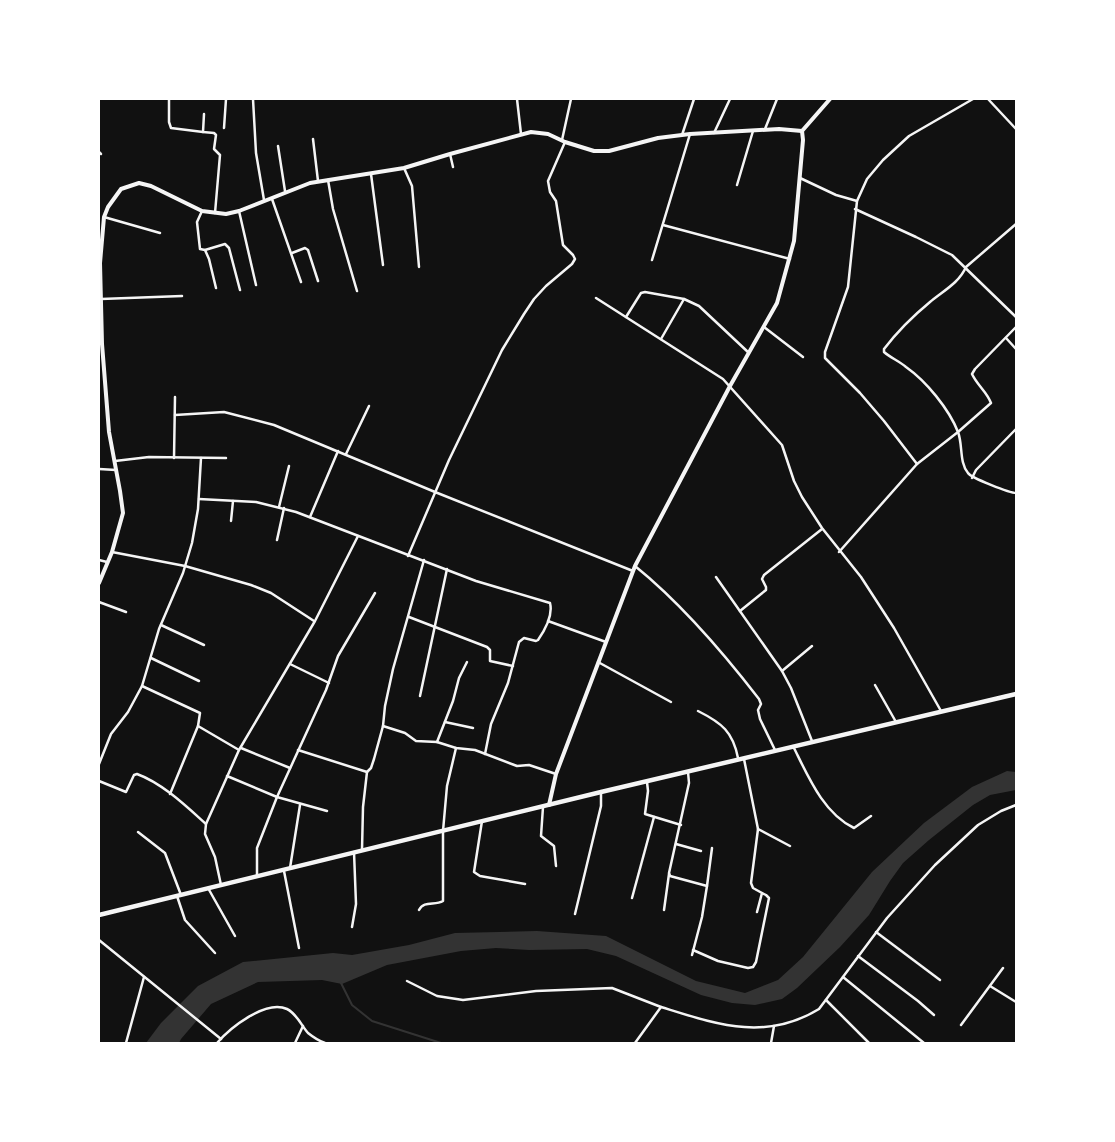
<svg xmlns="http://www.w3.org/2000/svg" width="1115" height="1142" font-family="Karla,sans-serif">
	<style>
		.water { fill: #333 }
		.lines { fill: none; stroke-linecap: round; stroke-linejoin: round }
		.stream { stroke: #333; stroke-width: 2 }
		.minor { stroke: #f5f5f5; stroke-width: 2.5 }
		.tertiary { stroke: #f5f5f5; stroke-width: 4 }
		.trunk { stroke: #f5f5f5; stroke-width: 4.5 }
	</style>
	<rect width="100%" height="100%" fill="#111"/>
	<path class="water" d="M1007,771L1016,772V790L990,795L973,805L929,840L903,863L890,881L869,915L840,947L797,988L782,999L755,1005L732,1003L701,995L616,956L587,949L529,950L496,948L461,951L387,965L342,984L322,980L258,982L211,1004L181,1039L179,1043H146L161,1023L198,986L243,962L333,953L352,955L409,945L455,933L537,931L606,936L696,981L745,993L778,980L803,957L872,872L924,823L972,787Z"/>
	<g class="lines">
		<path class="stream" d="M341,983L352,1005L372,1021L441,1043"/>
		<g class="minor">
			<path d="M169,99V122L171,128L203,132"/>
			<path d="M253,99L256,153L264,200"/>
			<path d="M517,99L521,134"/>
			<path d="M988,99L1016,129"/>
			<path d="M204,114L203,132L214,133L216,135L214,149L220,155L215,213"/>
			<path d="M224,128L226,99"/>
			<path d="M765,129L777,99"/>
			<path d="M714,133L730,99"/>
			<path d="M682,135L694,99"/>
			<path d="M313,139L318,181"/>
			<path d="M562,140L571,99"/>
			<path d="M278,146L285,191"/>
			<path d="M99,152L101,154"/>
			<path d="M450,154L453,167"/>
			<path d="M404,168L412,186L419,267"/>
			<path d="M371,174L383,265"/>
			<path d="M800,178L836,195L857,201"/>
			<path d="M328,180L333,209L357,291"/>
			<path d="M737,185L753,131"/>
			<path d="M272,199L301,282"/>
			<path d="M855,209L916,237L952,255L1016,317"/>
			<path d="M202,211L197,222L200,249L205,250L209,259L216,288"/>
			<path d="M239,211L256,285"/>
			<path d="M104,217L160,233"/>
			<path d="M1016,224L966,267C959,283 943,291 930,302C913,316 897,332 884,349V352C891,358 899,361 906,367C926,381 949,409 958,432C963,445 959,462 968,473C971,478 1010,493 1016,493"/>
			<path d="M663,225L790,259"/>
			<path d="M205,250L225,244L229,248L240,290"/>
			<path d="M292,253L305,248L308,250L318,281"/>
			<path d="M652,260L690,134"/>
			<path d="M596,298L723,379L782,445L794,481L802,497L822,528L861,577L894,628L941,711"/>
			<path d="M101,299L182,296"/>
			<path d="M626,317L641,293L645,292L684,299"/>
			<path d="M764,327L803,357"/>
			<path d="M1006,338L1016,349"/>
			<path d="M661,339L684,299L699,306L749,353"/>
			<path d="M175,415L224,412L274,425L435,492L633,571"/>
			<path d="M346,454L369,406"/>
			<path d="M174,458L175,397"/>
			<path d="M115,461L149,457L226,458"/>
			<path d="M917,464L884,421L860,393L825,358V352L848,287L857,201L867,179L883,160L909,136L973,99"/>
			<path d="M99,469L116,470"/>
			<path d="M972,478L976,470L1016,429"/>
			<path d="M199,499L256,502L296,512L476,581L550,603C553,615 545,630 538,640L536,641L524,638L519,642L508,683L491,724L485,754"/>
			<path d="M279,507L289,466"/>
			<path d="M310,517L338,451"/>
			<path d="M231,521L233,501"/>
			<path d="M277,540L284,508"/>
			<path d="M112,552L185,566L251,585L271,593L314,621"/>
			<path d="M839,552L917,464L958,432L991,403C987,392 977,385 972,374L975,369L1016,327"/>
			<path d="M408,556L449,460L502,350L524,314L534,299L546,286L572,264L575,259L573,255L563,245L556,201L550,192L548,181L565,142"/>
			<path d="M99,560L107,562"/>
			<path d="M635,566C682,604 722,651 759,699L761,704L758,710L760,719L775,750"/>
			<path d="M716,577L782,671L791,688L812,741"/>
			<path d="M99,602L126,612"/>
			<path d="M740,611L766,590V587L762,579L764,575L822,529"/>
			<path d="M409,617L487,647L490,650V661L513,666"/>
			<path d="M548,621L606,642"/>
			<path d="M161,625L204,645"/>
			<path d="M151,658L199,681"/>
			<path d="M598,662L671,702"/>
			<path d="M290,664L329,683"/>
			<path d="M782,671L812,646"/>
			<path d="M875,685L896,722"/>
			<path d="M142,686L200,713L198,726L170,794"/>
			<path d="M420,696L447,569"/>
			<path d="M698,711C722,723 733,732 738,758"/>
			<path d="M445,722L473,728"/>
			<path d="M198,726L239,750"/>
			<path d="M383,726L405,733L416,741L437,742L456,748L475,750L517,766L529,765L556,774"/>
			<path d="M437,742L453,701L459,678L467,662"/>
			<path d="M793,746C808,776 823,813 854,828L871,816"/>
			<path d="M241,748L290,768"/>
			<path d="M298,750L367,772"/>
			<path d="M744,759L758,829L751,883L753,888L762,893L757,912"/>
			<path d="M99,764L111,734L128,712L142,686L159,629L183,573L192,543L198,509L201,458"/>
			<path d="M688,772L689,783L669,873L670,876L707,886L702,917L692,955"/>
			<path d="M227,776L277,797L327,811"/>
			<path d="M99,781L126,792L134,775L137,774C162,783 186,806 206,824"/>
			<path d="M647,782L648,791L645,814L681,825"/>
			<path d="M543,807L541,836L554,846L556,866"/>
			<path d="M482,821L474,872L480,876L525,884"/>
			<path d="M758,829L790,846"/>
			<path d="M138,832L165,853L181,895"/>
			<path d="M676,844L701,851"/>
			<path d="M362,850L363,807L367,772L371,768L374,759L383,726L385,706L393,669L424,560"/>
			<path d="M290,868L300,805"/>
			<path d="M284,871L299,948"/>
			<path d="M257,876V848L277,797L326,690L338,656L375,593"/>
			<path d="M221,885L215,857L205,834L206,824L239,750L315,621L358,536"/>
			<path d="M707,886L712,848"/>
			<path d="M208,888L235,936"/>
			<path d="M177,896L185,920L215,953"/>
			<path d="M632,898L654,817"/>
			<path d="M419,910C424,900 435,906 443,901V831L447,786L456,748"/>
			<path d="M664,910L669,874"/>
			<path d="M575,914L601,806V792"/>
			<path d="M352,927L356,904L354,852"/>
			<path d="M876,932L940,980"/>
			<path d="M99,940L221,1039"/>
			<path d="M693,950L718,961L748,968L753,967L756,962L769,898L766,895L762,893"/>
			<path d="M858,956L918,1001L934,1015"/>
			<path d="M843,977L924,1043"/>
			<path d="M407,981L437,996L463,1000L536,991L612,988L661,1007"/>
			<path d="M990,986L1016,1002"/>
			<path d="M826,1000L869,1043"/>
			<path d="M961,1025L1003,968"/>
			<path d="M126,1043L144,977"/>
			<path d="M217,1043C230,1028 266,999 287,1009C297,1014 301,1025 308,1033C313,1037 319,1041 325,1043"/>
			<path d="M295,1043L303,1026"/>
			<path d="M635,1043L661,1007C716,1024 765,1042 819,1009L887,918L935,865L978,825L1001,811L1016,805"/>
			<path d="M771,1043L774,1026"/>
		</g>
		<g class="tertiary">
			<path d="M99,583L112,552L123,513L120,491L109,432L102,344L100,263L104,217L108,207L121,189L139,183L151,186L202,211L226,214L239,211L310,183L404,168L450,154L531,132L548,134L565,142L594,151H609L658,138L690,134L779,129L802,131L830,99"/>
			<path d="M549,805L556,774L635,566L730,386L777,303L794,241L803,140L802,131"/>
		</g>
		<path class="trunk" d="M99,915L601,792L1016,694"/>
	</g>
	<rect width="1115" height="1142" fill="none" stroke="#ffffff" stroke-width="200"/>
</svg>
